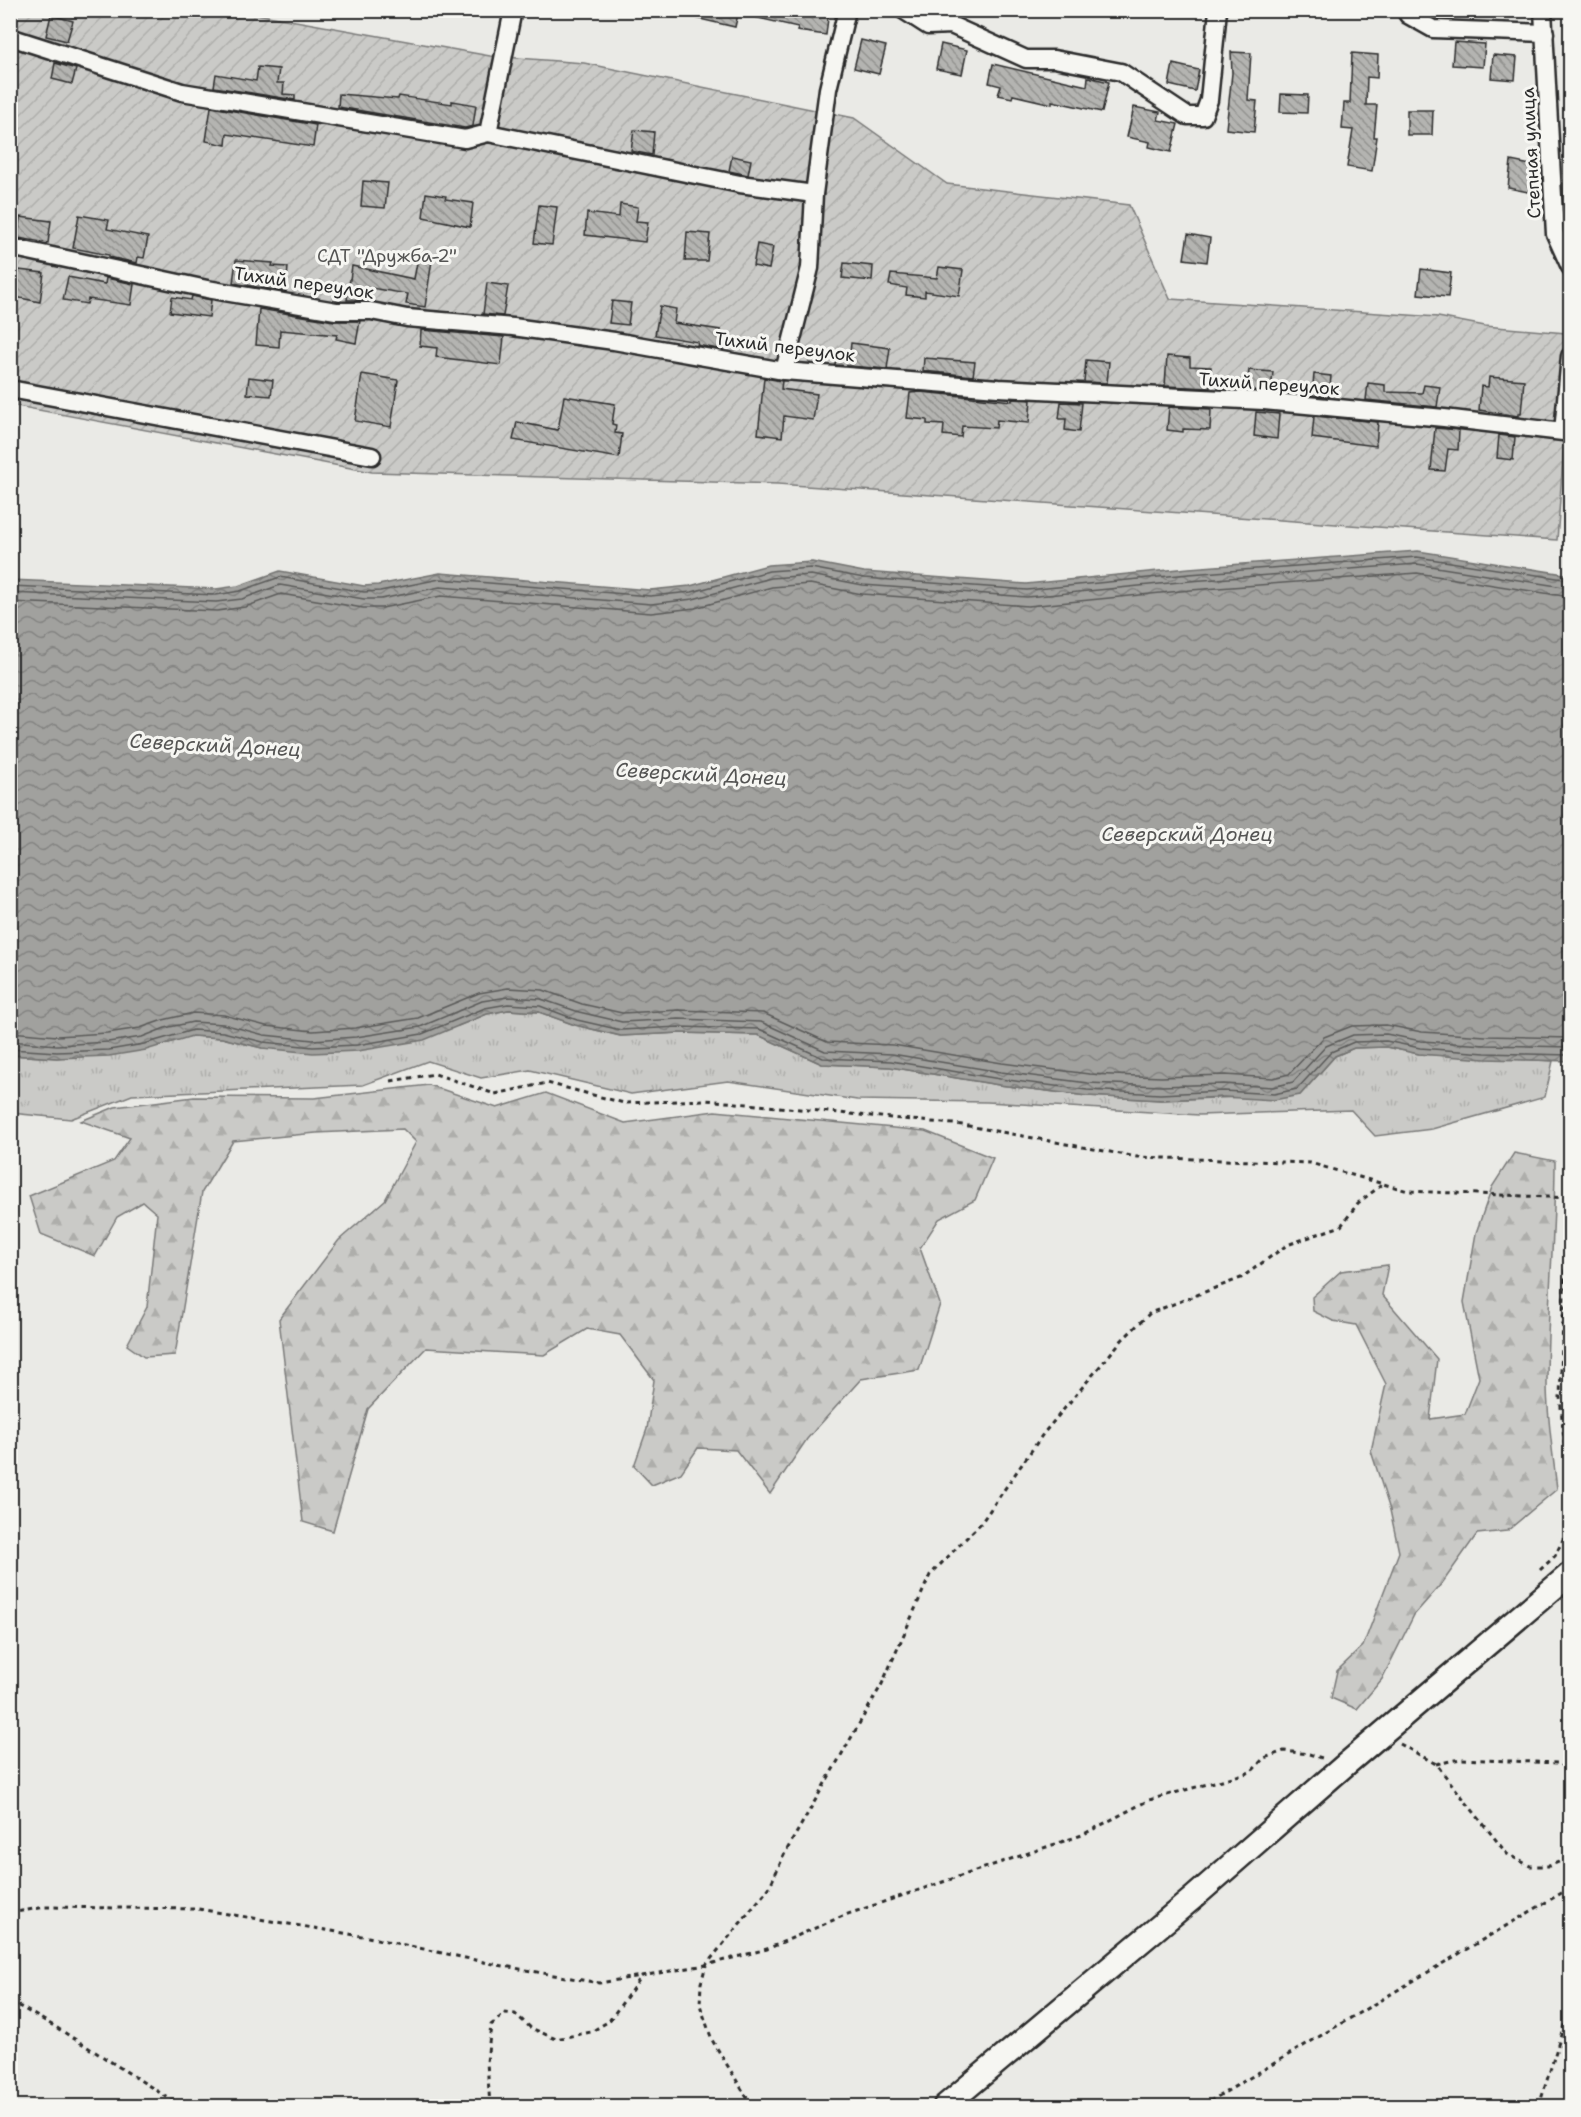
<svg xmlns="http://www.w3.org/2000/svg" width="1581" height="2117" font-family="'Shantell Sans',sans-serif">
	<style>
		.grass { fill: url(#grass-tufts); stroke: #7a7a79; stroke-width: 1.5 }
		.forest { fill: url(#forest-firs); stroke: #7a7a79; stroke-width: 1.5 }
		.garden { fill: url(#garden-furrows); stroke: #7a7a79; stroke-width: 1.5 }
		.water { fill: url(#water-waves); stroke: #727270; stroke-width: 1.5 }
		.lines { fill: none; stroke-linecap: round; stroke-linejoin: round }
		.shore { stroke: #5a5a59; stroke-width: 1.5 }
		.building { fill: url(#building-back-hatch); stroke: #2b2b2b; stroke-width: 1.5 }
		.street-casing { stroke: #2b2b2b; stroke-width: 21 }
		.secondary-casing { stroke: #2b2b2b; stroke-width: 27 }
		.path { stroke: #2b2b2b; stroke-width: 3; stroke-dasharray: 4.5 4.5; stroke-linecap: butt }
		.street { stroke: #f6f6f2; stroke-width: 16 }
		.secondary { stroke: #f6f6f2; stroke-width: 22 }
		.labels { text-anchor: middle; stroke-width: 6; stroke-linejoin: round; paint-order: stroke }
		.street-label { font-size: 18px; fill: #2b2b2b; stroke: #f6f6f2 }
		.park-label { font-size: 18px; fill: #535352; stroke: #f6f6f2 }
		.water-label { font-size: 20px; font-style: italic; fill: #545453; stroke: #f6f6f2 }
	</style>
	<defs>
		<pattern id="grass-tufts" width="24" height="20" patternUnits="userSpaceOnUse" patternTransform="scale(1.5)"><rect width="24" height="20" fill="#cacac7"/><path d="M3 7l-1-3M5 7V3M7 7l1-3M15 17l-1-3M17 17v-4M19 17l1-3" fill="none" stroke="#aeaeab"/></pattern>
		<pattern id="forest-firs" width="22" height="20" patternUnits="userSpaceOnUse" patternTransform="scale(1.5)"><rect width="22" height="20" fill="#cacac7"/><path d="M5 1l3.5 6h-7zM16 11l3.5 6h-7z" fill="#aeaeab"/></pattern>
		<pattern id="garden-furrows" width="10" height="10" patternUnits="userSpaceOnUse" patternTransform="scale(1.5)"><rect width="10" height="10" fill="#cacac7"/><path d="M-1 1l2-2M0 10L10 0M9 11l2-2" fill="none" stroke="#aeaeab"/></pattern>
		<pattern id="water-waves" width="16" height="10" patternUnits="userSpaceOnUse" patternTransform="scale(1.5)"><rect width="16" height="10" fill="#a1a19e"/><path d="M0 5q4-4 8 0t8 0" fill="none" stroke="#838381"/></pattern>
		<pattern id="building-back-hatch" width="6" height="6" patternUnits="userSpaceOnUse" patternTransform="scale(1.5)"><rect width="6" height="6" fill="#b4b4b1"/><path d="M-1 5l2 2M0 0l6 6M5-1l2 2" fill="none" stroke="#939390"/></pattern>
	</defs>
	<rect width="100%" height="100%" fill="#eaeae6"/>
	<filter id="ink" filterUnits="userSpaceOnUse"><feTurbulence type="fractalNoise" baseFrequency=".0167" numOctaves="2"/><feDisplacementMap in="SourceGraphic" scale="12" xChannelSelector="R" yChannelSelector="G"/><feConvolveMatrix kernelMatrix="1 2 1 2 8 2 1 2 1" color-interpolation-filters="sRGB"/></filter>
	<g filter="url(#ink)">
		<path class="grass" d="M508,1010L539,1012L575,1025L620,1036L680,1033L758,1035L822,1064L890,1067L999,1085L1087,1096L1161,1100L1300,1095L1335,1056L1354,1048L1386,1047L1419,1054L1553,1061L1545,1097L1432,1129L1375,1136L1351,1110L1199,1115L987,1102L857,1100L728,1081L631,1094L530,1070L481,1078L428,1061L363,1085L132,1095L71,1119L11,1113L10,1055L57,1058L169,1041L192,1036L222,1038L262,1048L458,1026L487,1014Z"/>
		<g class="forest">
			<path d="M429,1085L497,1108L546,1093L625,1123L715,1111L925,1131L993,1158L975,1200L939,1219L920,1248L940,1304L919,1370L861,1379L807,1439L770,1494L736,1450L698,1448L681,1473L652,1485L634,1466L647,1429L654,1380L620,1335L587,1329L544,1355L426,1348L368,1409L333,1531L303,1522L279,1319L339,1240L385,1200L416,1142L403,1129L316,1133L233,1141L202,1192L175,1355L144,1357L127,1345L147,1307L157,1214L143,1202L117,1217L95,1256L41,1234L29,1196L114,1161L130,1138L81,1121L115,1107L194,1097L314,1098Z"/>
			<path d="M1514,1153L1555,1161C1555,1235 1547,1309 1547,1383C1547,1418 1553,1454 1557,1489L1507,1531L1477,1534L1443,1582L1414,1615L1382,1679L1357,1709L1331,1698L1337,1671L1363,1646L1399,1552L1390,1510L1371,1451L1386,1384L1356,1325L1333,1321L1313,1311L1312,1297L1341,1271L1388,1265L1382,1295L1437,1359L1430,1419L1465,1414L1479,1378L1464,1302L1476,1233L1492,1187Z"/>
		</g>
		<path class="garden" d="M10,11H240L490,56L584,63L854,118L947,184L1129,205L1170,299L1438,317L1485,326L1566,333L1570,335V363L1557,540L778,484L372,472L11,405Z"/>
		<path class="water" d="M1418,551L1570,575V1061L1485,1059L1419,1054L1386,1047L1354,1048L1335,1056L1300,1095L1274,1100L1224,1097L1161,1100L1087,1096L999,1085L890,1067L822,1064L758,1035L680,1033L621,1036L575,1025L539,1012L508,1010L487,1014L424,1040L358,1051L313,1053L262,1048L222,1038L192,1036L146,1050L109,1056L57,1058L11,1055V580L216,589L238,586L280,571L364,586L378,585L440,573L650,590L690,586L768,565L812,562L864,572L1026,584L1189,568Z"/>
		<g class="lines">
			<g class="shore">
				<path d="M10,586L216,595L240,591L280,577L364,592L380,591L440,579L650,596L692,592L769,571L811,568L864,578L1027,590L1189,574L1417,557L1570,580"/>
				<path d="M10,593L216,602L242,599L280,585L364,599H381L440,587L651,604L693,599L771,578L811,575L863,585L1027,597L1190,581L1417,564L1570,588"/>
				<path d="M10,602L217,611L245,607L281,594L363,608H382L441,596L651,613L695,608L772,587L810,584L862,594L1028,606L1191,590L1417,573L1570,597"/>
				<path d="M10,1032L57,1036L107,1033L140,1028L163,1020L193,1013L224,1015L266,1026L313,1031L355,1028L418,1018L479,993L508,988L543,990L582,1004L622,1013L679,1010L763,1013L827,1042L893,1045L1002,1063L1089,1074L1161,1077L1225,1075L1273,1078L1289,1074L1324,1037L1352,1026L1386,1025L1422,1032L1486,1036L1570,1038"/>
				<path d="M10,1041L57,1045L108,1042L142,1037L165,1028L193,1022L223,1024L264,1035L313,1040L356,1037L420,1027L482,1001L508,997L541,999L579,1012L622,1022L679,1019L761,1022L825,1051L892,1054L1001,1072L1088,1083L1161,1086L1224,1084L1273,1087L1293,1082L1326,1046L1353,1035L1386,1034L1421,1041L1486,1045L1570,1047"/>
				<path d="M10,1049L57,1052L109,1050L144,1044L193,1030L223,1032L263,1042L313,1047L357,1045L422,1034L485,1008L508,1004L540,1006L577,1020L621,1030L679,1027L759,1029L823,1058L891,1061L1000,1079L1087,1090L1160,1094L1224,1091L1274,1094L1297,1089L1331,1052L1354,1042L1386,1041L1420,1048L1485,1053L1570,1055"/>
			</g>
		</g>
		<g class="building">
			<path d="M692,10H739L735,27L691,17Z"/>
			<path d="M755,10H829L826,35L797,31L798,27L754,17Z"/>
			<path d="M51,15L73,21L67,41L46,36Z"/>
			<path d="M861,40L886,46L879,74L854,68Z"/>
			<path d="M1454,42L1485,44L1483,67L1452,65Z"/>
			<path d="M941,44L967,50L962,74L936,69Z"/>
			<path d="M1231,52L1251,53L1248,100L1257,101L1254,132L1226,129L1232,73Z"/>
			<path d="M1352,53L1378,55L1377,78L1367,77L1366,105H1377L1374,137H1377L1372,171L1347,167L1353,130L1342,129L1344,103H1350Z"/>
			<path d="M1493,55L1517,57L1515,80L1491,78Z"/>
			<path d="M55,63L76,69L72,84L52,79Z"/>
			<path d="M993,64L1087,86L1088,77L1109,82L1102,112L1052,101V104L1013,95L1012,98L998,95L1001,86L989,83Z"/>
			<path d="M1173,64L1199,70L1195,91L1169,85Z"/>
			<path d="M258,67L279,69L277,83H284L283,94L295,95V100L214,87L216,74L256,81Z"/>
			<path d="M339,94L398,99L399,96L452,104V101L476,105L473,126L465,128L338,107Z"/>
			<path d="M1281,94L1308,95L1307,113L1280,112Z"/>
			<path d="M211,107L316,125L313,147L227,134L226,145L206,141Z"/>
			<path d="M1134,107L1160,112L1158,120L1178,124L1171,152L1149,147L1150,142L1127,137Z"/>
			<path d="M1407,110H1433L1432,135H1407Z"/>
			<path d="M634,130L654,132L652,155L631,151Z"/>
			<path d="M732,156L751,160L748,175L729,171Z"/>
			<path d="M1511,161L1536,166L1533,193L1508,188Z"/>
			<path d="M363,181L388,183L385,208L361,206Z"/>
			<path d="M426,193L446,196L445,199L473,203L470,227L423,217Z"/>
			<path d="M620,204L638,207L636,221L648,222L645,242L585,235L587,213L619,217Z"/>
			<path d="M539,205L557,207L552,245L534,243Z"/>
			<path d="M79,215L109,220L107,229L148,237L144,258L138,257L137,263L109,257V255L73,248Z"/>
			<path d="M20,217L51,221L48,243L18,238Z"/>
			<path d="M687,232L710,234L707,261H685Z"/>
			<path d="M1188,234L1210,238L1207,262L1184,259Z"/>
			<path d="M757,244L773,247L769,269L753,266Z"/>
			<path d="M418,257L432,260L425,307L406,304L408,294L371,288L370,297L365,296L364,300H347L352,266L414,279Z"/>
			<path d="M236,260L273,263L272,266L288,267L286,292L233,283Z"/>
			<path d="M844,263L873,266L872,281L842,278Z"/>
			<path d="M939,267L963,270L959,296L925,291V297L906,295L907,288L889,285L891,274L937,278Z"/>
			<path d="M10,269L44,273L40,302L10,296Z"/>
			<path d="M1421,269L1451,273L1448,297L1418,294Z"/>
			<path d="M68,277L105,284L106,278L134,284L131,305L88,299L87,304L63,300Z"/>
			<path d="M487,283L508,286L503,316L483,314Z"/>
			<path d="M192,296L211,300L209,317L170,312L172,297L191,300Z"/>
			<path d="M612,301L631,303L628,325L609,323Z"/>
			<path d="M660,306L676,309L674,323L721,330L718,349L697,345L698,342L655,335Z"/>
			<path d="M259,309L334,321H360L356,343L336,339L337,335L280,330L279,347L256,345Z"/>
			<path d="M421,330L504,337L501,365L436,357L437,348L420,346Z"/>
			<path d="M851,343L890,348L887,369L835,365L837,351L850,352Z"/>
			<path d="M1167,356L1190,358V366L1211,367L1210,388L1165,386Z"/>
			<path d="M924,358L975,362L973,376L923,371Z"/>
			<path d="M1086,360L1109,362L1107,383L1084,382Z"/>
			<path d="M1249,370L1273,372L1271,391L1247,390Z"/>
			<path d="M362,374L398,380L391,427L355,421Z"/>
			<path d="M1314,374L1331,376L1329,397L1312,395Z"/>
			<path d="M249,377L273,380L271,396L247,394Z"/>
			<path d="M1489,377L1524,380L1521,414H1518V416L1479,410L1481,386L1488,387Z"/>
			<path d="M764,378L782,381L781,389L817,394L813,420L784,416L782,437L758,434Z"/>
			<path d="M1368,383L1385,385V392L1422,393L1424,385L1440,387L1437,407L1366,400Z"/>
			<path d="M921,392L1012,401V399L1031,400L1029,423L997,420L996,428L962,426L961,437L943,435L944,425L927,424V420L907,418L910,393Z"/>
			<path d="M564,396L615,404L612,424L616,425L615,433L622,434L619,458L513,440L517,422L558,430Z"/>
			<path d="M1061,402L1082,403L1079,432L1065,430L1066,419H1059Z"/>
			<path d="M1169,407L1211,409L1210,430L1183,429V432L1167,430Z"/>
			<path d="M1256,412L1279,414L1277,439L1254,436Z"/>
			<path d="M1314,416L1378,422L1376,446L1312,438Z"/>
			<path d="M1435,428L1459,430L1458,450L1448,449L1445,471L1431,470Z"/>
			<path d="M1499,435L1515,437L1513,460L1497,458Z"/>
		</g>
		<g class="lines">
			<defs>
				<g id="street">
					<path d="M903,10L928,26L951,25L1026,59H1054L1121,72L1187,116H1203L1209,100L1218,10"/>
					<path d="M1405,10L1408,15L1433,29L1545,33"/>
					<path d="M1543,10L1555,234L1570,267"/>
					<path d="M10,37L182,92L465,139L488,133L740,184L814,194"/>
					<path d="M488,133L513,10"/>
					<path d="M10,247L207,289L336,311H371L407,318L513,327L614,341L784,371L998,388L1264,401L1444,418L1563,432L1570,356"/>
					<path d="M784,371L810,268L814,194L828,89L847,10"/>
					<path d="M10,389L372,456"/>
				</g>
				<path id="secondary" d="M945,2106L1193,1898L1344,1766L1570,1574"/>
			</defs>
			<use href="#street" class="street-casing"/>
			<use href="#secondary" class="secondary-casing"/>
			<g class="path">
				<path d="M391,1081L435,1074L495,1094L547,1083L624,1103L706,1100L963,1125L1137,1157L1310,1163L1408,1191L1570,1198"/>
				<path d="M10,1202L15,1206L14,1235L10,1250"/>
				<path d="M1540,1570L1555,1556L1567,1531L1570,1503L1560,1397L1565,1269"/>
				<path d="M1400,1744L1436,1764L1507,1854L1530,1866H1549L1570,1857"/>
				<path d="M1436,1764L1460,1759L1558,1763L1570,1769"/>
				<path d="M10,1913L45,1907L198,1909L368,1937L498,1965L599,1983L706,1965L767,1949L845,1915L1082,1835L1149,1800L1251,1772L1264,1758L1284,1751L1309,1754L1322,1758"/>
				<path d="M10,2001L54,2026L181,2106"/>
				<path d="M490,2106L487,2062L491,2025L505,2013L515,2014L531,2028L556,2039L591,2032L609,2021L642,1976"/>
				<path d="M752,2106L712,2040L700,2005L701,1983L706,1965L769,1888L785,1853L882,1684L930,1575L981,1523L1043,1434L1122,1340L1150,1313L1241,1278L1287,1245L1341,1226L1358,1203L1383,1184"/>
				<path d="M1202,2106L1570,1888"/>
				<path d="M1539,2106L1570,2006"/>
			</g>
			<use href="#street" class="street"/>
			<use href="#secondary" class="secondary"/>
		</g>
	</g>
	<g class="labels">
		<g class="street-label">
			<text transform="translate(1531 153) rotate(-93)" y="6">Степная улица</text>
			<text transform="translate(304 283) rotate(8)" y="6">Тихий переулок</text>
			<text transform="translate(785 347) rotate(7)" y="6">Тихий переулок</text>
			<text transform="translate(1269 384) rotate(4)" y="6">Тихий переулок</text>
		</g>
		<g class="park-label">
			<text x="387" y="262">СДТ "Дружба-2"</text>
		</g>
		<g class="water-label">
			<text transform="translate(215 745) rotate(3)" y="7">Северский Донец</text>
			<text transform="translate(701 774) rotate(3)" y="7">Северский Донец</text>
			<text x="1187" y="841">Северский Донец</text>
		</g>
	</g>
	<rect width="1581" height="2117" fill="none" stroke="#f6f6f2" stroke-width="36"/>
	<rect x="18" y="18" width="1545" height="2081" fill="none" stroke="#2b2b2b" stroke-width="2" filter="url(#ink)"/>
</svg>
